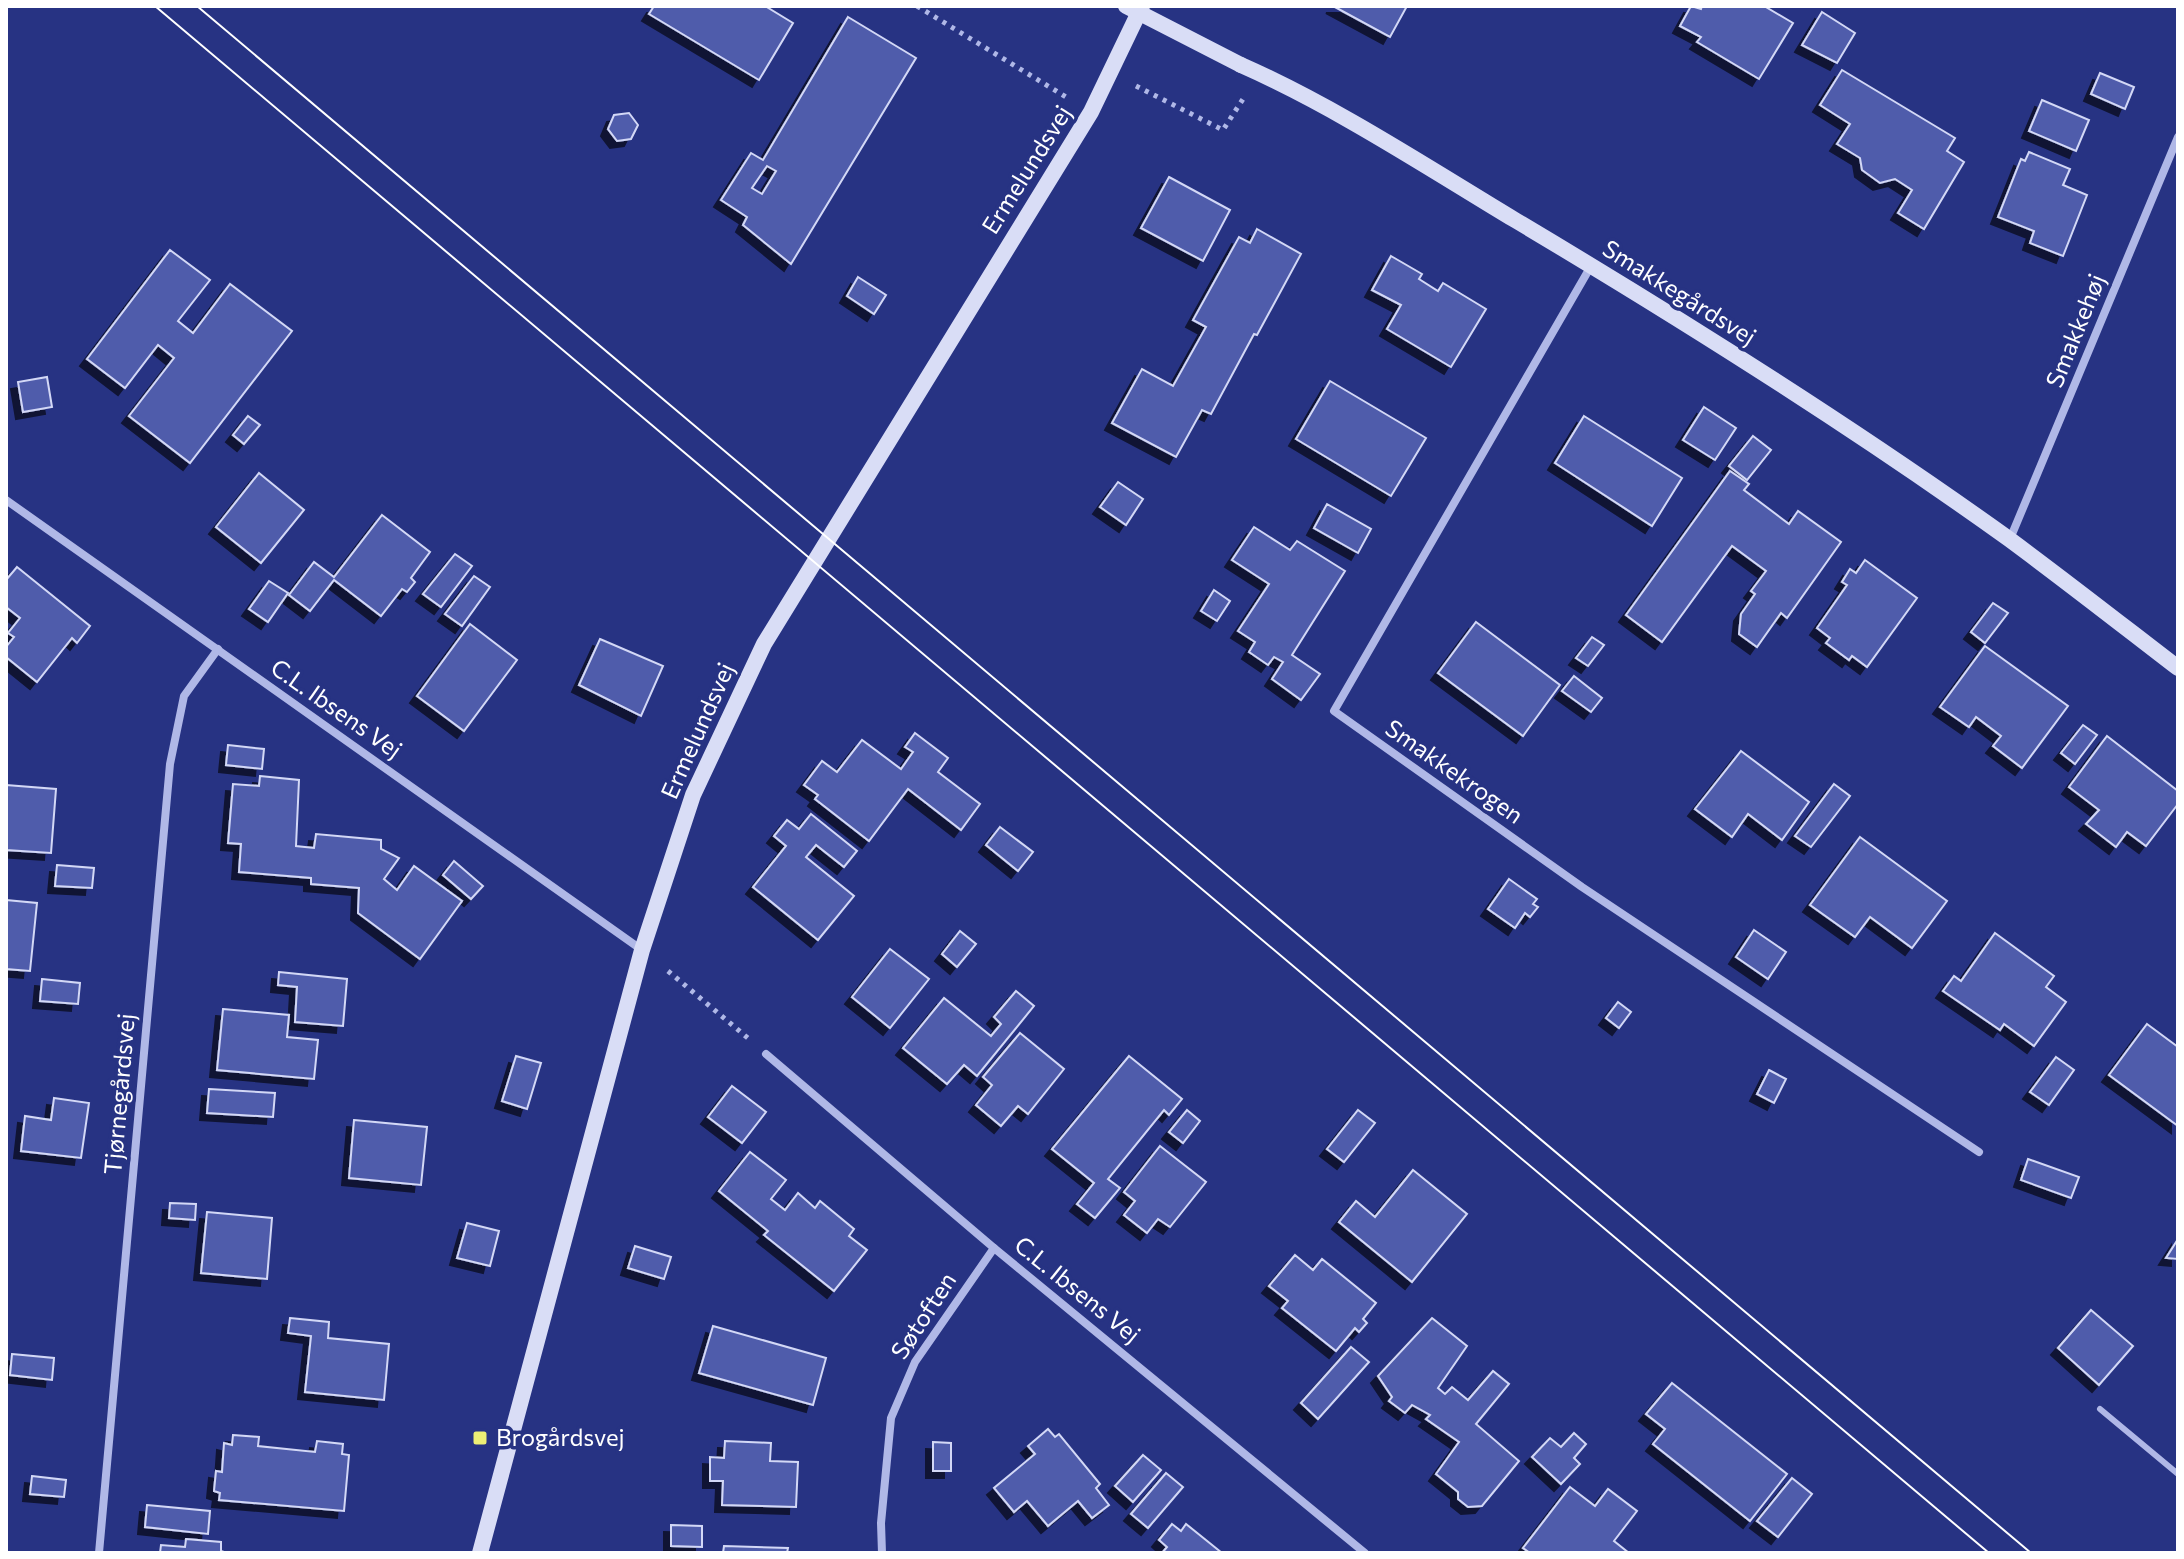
<svg xmlns="http://www.w3.org/2000/svg" width="2184" height="1559" font-family="Commissioner,sans-serif">
	<style>
		.building { fill: #4f5cab; stroke: #d3d8f6; stroke-width: 2; fill-rule: evenodd; filter: url(#shadow) }
		.lines { fill: none; stroke-linecap: round; stroke-linejoin: round }
		.path { stroke: #b0b8e7; stroke-width: 5; stroke-dasharray: 4 6; stroke-linecap: butt }
		.lane { stroke: #b0b8e7; stroke-width: 6 }
		.street { stroke: #b0b8e7; stroke-width: 8 }
		.secondary { stroke: #d9ddf6; stroke-width: 16 }
		.tram { stroke: #fff; stroke-width: 2 }
		.secondary-bridge { stroke: #d9ddf6; stroke-width: 16 }
		.poi-dot { fill: #edef75; stroke: #273383; stroke-width: 3 }
		.labels { text-anchor: middle; stroke-width: 7; stroke-linejoin: round; paint-order: stroke }
		.street-label { font-size: 24px; fill: #fff; stroke: #273383 }
		.poi-label { font-size: 24px; fill: #fff; stroke: #273383; text-anchor: start }
	</style>
	<defs>
		<filter id="shadow"><feDropShadow dx="-7" dy="7" stdDeviation="0" flood-color="#0009"/></filter>
	</defs>
	<rect width="100%" height="100%" fill="#273383"/>
	<g class="building">
		<path d="M654,6H765L793,23L759,80L649,14Z"/>
		<path d="M1333,6H1407L1390,37Z"/>
		<path d="M1691,6L1701,9L1702,6H1764L1793,23L1759,79L1697,42L1701,37L1680,26Z"/>
		<path d="M1822,12L1855,33L1837,63L1802,45Z"/>
		<path d="M848,17L916,58L791,264L743,225L747,217L721,200L751,153L763,160ZM767,166L776,171L762,194L752,188Z"/>
		<path d="M1842,70L1955,138L1947,151L1964,162L1924,229L1898,213L1912,190L1895,179L1880,183L1862,170L1860,158L1837,144L1850,124L1820,105Z"/>
		<path d="M2100,73L2134,87L2125,109L2091,94Z"/>
		<path d="M2042,100L2089,120L2076,151L2029,131Z"/>
		<path d="M629,113L638,125L631,139L617,141L608,129L614,115Z"/>
		<path d="M2029,152L2070,169L2063,185L2087,195L2063,256L2030,243L2034,231L1998,217L2021,159L2025,161Z"/>
		<path d="M1169,177L1230,210L1203,261L1141,228Z"/>
		<path d="M1257,229L1301,254L1257,335L1254,334L1211,414L1202,410L1176,457L1112,423L1142,369L1173,386L1206,327L1193,320L1239,237L1250,243Z"/>
		<path d="M170,250L210,280L178,321L193,333L230,284L292,331L190,463L129,416L174,358L158,345L125,388L87,359Z"/>
		<path d="M1391,256L1422,274L1419,279L1438,291L1443,283L1486,309L1451,367L1387,329L1401,305L1372,290Z"/>
		<path d="M858,277L886,295L874,314L847,296Z"/>
		<path d="M47,377L52,407L23,412L18,382Z"/>
		<path d="M1330,381L1426,438L1391,496L1296,439Z"/>
		<path d="M1704,407L1736,428L1715,460L1683,440Z"/>
		<path d="M248,416L260,425L244,444L233,435Z"/>
		<path d="M1584,416L1682,478L1652,526L1555,463Z"/>
		<path d="M1753,436L1771,450L1747,480L1729,466Z"/>
		<path d="M1730,471L1749,484L1744,490L1789,524L1798,511L1841,542L1787,618L1781,613L1757,647L1739,634L1741,614L1755,594L1751,591L1766,571L1732,546L1662,642L1626,615Z"/>
		<path d="M259,473L304,510L261,563L216,527Z"/>
		<path d="M1118,482L1143,499L1126,525L1100,507Z"/>
		<path d="M1327,504L1371,529L1358,553L1314,528Z"/>
		<path d="M382,515L430,552L411,578L415,582L407,592L402,589L381,616L334,580L310,611L289,595L314,562L334,577Z"/>
		<path d="M1254,527L1290,550L1297,541L1345,571L1292,655L1320,674L1301,700L1272,679L1283,662L1274,657L1268,665L1249,652L1255,642L1238,631L1269,584L1232,560Z"/>
		<path d="M455,554L472,566L441,607L423,594Z"/>
		<path d="M1865,560L1917,598L1867,667L1852,656L1849,660L1826,643L1830,638L1817,628L1847,585L1842,582L1850,569L1856,573Z"/>
		<path d="M17,567L90,626L77,643L72,638L37,682L6,657V647L14,637L8,633L20,618L6,607V580Z"/>
		<path d="M474,576L490,587L462,626L445,614Z"/>
		<path d="M269,581L288,593L268,622L249,609Z"/>
		<path d="M1214,590L1230,601L1217,621L1201,611Z"/>
		<path d="M1993,603L2008,613L1985,643L1971,632Z"/>
		<path d="M1476,622L1560,685L1523,736L1438,673Z"/>
		<path d="M470,624L517,660L464,731L417,696Z"/>
		<path d="M1592,637L1604,645L1588,666L1576,658Z"/>
		<path d="M600,639L663,666L641,716L579,685Z"/>
		<path d="M1985,646L2068,706L2022,768L1993,746L2001,736L1976,717L1969,727L1940,707Z"/>
		<path d="M1574,676L1602,698L1591,712L1562,691Z"/>
		<path d="M2083,725L2097,735L2075,764L2061,753Z"/>
		<path d="M915,733L948,758L938,772L980,804L961,830L908,789L869,841L815,799L818,795L804,785L822,761L837,772L862,740L901,769L913,752L905,747Z"/>
		<path d="M2107,736L2178,791V804L2146,846L2127,832L2116,847L2086,824L2099,810L2069,787Z"/>
		<path d="M228,745L264,749L262,769L226,765Z"/>
		<path d="M1741,751L1809,802L1782,840L1748,814L1732,837L1695,809Z"/>
		<path d="M260,776L299,780L296,846L314,848L316,834L381,840V849L399,858L384,879L397,890L414,866L462,901L420,959L358,913L359,888L311,884V878L239,872L241,844L228,843L233,784L259,786Z"/>
		<path d="M1834,784L1850,796L1811,847L1795,836Z"/>
		<path d="M6,785L56,789L51,853L6,850Z"/>
		<path d="M811,814L857,851L844,867L816,845L806,857L854,896L818,940L753,887L786,846L774,836L787,820L799,829Z"/>
		<path d="M1000,827L1033,852L1018,871L986,845Z"/>
		<path d="M1860,837L1947,901L1912,948L1870,917L1855,937L1810,905Z"/>
		<path d="M454,861L483,886L471,899L443,875Z"/>
		<path d="M57,865L94,868L92,888L55,886Z"/>
		<path d="M1509,879L1537,899L1533,904L1538,907L1530,917L1525,913L1515,928L1488,909Z"/>
		<path d="M6,900L37,903L30,971L6,969Z"/>
		<path d="M1754,930L1786,952L1768,979L1736,957Z"/>
		<path d="M960,931L976,944L957,967L942,954Z"/>
		<path d="M1995,933L2054,976L2046,987L2066,1002L2034,1046L2004,1024L2000,1030L1943,991L1954,976L1961,981Z"/>
		<path d="M890,949L929,979L890,1028L852,997Z"/>
		<path d="M279,972L347,979L343,1026L295,1022L297,987L278,985Z"/>
		<path d="M42,979L80,983L78,1004L40,1001Z"/>
		<path d="M1016,991L1034,1006L977,1076L964,1065L947,1084L903,1048L944,998L991,1036L1001,1024L994,1017Z"/>
		<path d="M1618,1002L1631,1012L1619,1028L1606,1018Z"/>
		<path d="M223,1009L289,1015L287,1037L318,1040L314,1079L217,1070Z"/>
		<path d="M2147,1024L2178,1047V1126L2109,1075Z"/>
		<path d="M1020,1033L1064,1069L1028,1114L1018,1106L1001,1126L976,1105L992,1085L983,1077Z"/>
		<path d="M516,1056L541,1063L527,1109L502,1101Z"/>
		<path d="M1129,1056L1182,1099L1169,1115L1164,1110L1108,1179L1120,1188L1095,1218L1077,1204L1094,1183L1052,1149Z"/>
		<path d="M2056,1057L2074,1070L2049,1105L2030,1092Z"/>
		<path d="M1769,1070L1786,1079L1774,1103L1757,1094Z"/>
		<path d="M732,1086L766,1112L742,1143L708,1117Z"/>
		<path d="M209,1089L275,1093L273,1117L207,1113Z"/>
		<path d="M54,1098L89,1103L81,1158L21,1151L25,1116L51,1120Z"/>
		<path d="M1187,1110L1200,1121L1183,1143L1169,1132Z"/>
		<path d="M1358,1110L1375,1123L1344,1162L1327,1149Z"/>
		<path d="M354,1120L427,1127L421,1185L349,1178Z"/>
		<path d="M1160,1146L1206,1182L1170,1227L1158,1219L1147,1233L1124,1215L1135,1201L1124,1192Z"/>
		<path d="M750,1152L786,1180L771,1199L785,1210L798,1193L815,1208L820,1201L854,1229L849,1236L867,1250L834,1291L764,1235L768,1231L719,1191Z"/>
		<path d="M2028,1159L2079,1177L2071,1198L2021,1180Z"/>
		<path d="M1413,1170L1467,1214L1412,1282L1339,1222L1356,1201L1375,1217Z"/>
		<path d="M170,1203L196,1204L195,1220L169,1218Z"/>
		<path d="M207,1212L272,1218L267,1279L201,1273Z"/>
		<path d="M467,1223L499,1231L490,1266L457,1258Z"/>
		<path d="M2178,1239V1259L2166,1258Z"/>
		<path d="M635,1246L671,1257L664,1279L628,1268Z"/>
		<path d="M1295,1255L1313,1270L1322,1259L1376,1303L1363,1319L1367,1323L1359,1332L1355,1328L1336,1351L1282,1308L1288,1301L1269,1286Z"/>
		<path d="M2091,1310L2133,1346L2099,1385L2058,1348Z"/>
		<path d="M290,1318L329,1322L328,1338L389,1344L384,1400L305,1392L311,1336L288,1333Z"/>
		<path d="M1432,1318L1467,1346L1438,1388L1445,1394L1452,1387L1468,1400L1493,1371L1509,1384L1476,1424L1519,1461L1482,1506L1468,1507L1458,1499V1492L1436,1474L1459,1442L1426,1419L1430,1415L1412,1405L1405,1413L1389,1401L1392,1397L1378,1376Z"/>
		<path d="M713,1326L826,1358L813,1405L699,1373Z"/>
		<path d="M1351,1347L1369,1362L1318,1419L1301,1403Z"/>
		<path d="M12,1354L54,1358L52,1380L10,1375Z"/>
		<path d="M1672,1383L1787,1474L1750,1521L1653,1444L1665,1429L1646,1414Z"/>
		<path d="M1048,1429L1055,1437L1059,1434L1100,1484L1096,1488L1109,1505L1092,1518L1078,1501L1048,1526L1027,1501L1014,1512L994,1488L1035,1454L1028,1446Z"/>
		<path d="M1574,1433L1586,1444L1574,1458L1580,1464L1561,1484L1532,1457L1550,1438L1561,1447Z"/>
		<path d="M233,1435L259,1437L258,1446L315,1452L317,1441L343,1444L342,1454L349,1455L344,1511L219,1500L220,1493L214,1491L216,1471L222,1472L224,1443L232,1445Z"/>
		<path d="M725,1441L771,1443L770,1461L798,1462L796,1507L722,1505L723,1481H710V1457L724,1458Z"/>
		<path d="M933,1442L951,1443V1471H933Z"/>
		<path d="M1143,1455L1161,1470L1133,1502L1115,1486Z"/>
		<path d="M1166,1473L1183,1487L1148,1528L1131,1514Z"/>
		<path d="M32,1476L66,1480L64,1497L30,1494Z"/>
		<path d="M1792,1478L1812,1494L1778,1537L1757,1521Z"/>
		<path d="M1570,1487L1595,1506L1608,1489L1637,1511L1614,1541L1629,1553H1530L1523,1548Z"/>
		<path d="M147,1505L210,1511L208,1534L145,1527Z"/>
		<path d="M1172,1524L1181,1531L1186,1524L1222,1553H1162L1167,1547L1159,1540Z"/>
		<path d="M671,1525L702,1526V1547L671,1546Z"/>
		<path d="M186,1539L221,1542V1551L227,1553H160L161,1545L185,1547Z"/>
		<path d="M724,1546L788,1548L787,1553H723Z"/>
	</g>
	<g class="lines">
		<g class="path">
			<path d="M917,6L1066,97"/>
			<path d="M1136,86L1223,130L1243,99"/>
			<path d="M668,971L749,1039"/>
		</g>
		<path class="lane" d="M2100,1409L2178,1474"/>
		<g class="street">
			<path d="M1591,266L1334,711L1582,887L1979,1152"/>
			<path d="M6,500L642,950"/>
			<path d="M2010,539L2178,137"/>
			<path d="M766,1054L994,1248L1365,1553"/>
			<path d="M99,1553L170,764L184,696L218,649"/>
			<path d="M882,1553L881,1523L891,1418L915,1362L994,1248"/>
		</g>
		<g class="secondary">
			<path d="M1241,65C1334,106 1427,167 1515,220C1683,320 1850,425 2009,539C2066,581 2122,625 2178,668"/>
			<path d="M480,1553L642,950L693,795L764,644L1091,112L1142,6"/>
		</g>
		<g class="tram">
			<path d="M155,6L1989,1553"/>
			<path d="M197,6L2031,1553"/>
		</g>
		<path class="secondary-bridge" d="M1126,6L1241,65"/>
	</g>
	<rect class="poi-dot" x="472" y="1430" width="16" height="16" rx="4"/>
	<g class="labels">
		<g class="street-label">
			<text transform="translate(1027 170) rotate(-58)" y="8">Ermelundsvej</text>
			<text transform="translate(1679 293) rotate(32)" y="8">Smakkegårdsvej</text>
			<text transform="translate(2076 331) rotate(-68)" y="8">Smakkehøj</text>
			<text transform="translate(336 709) rotate(35)" y="8">C.L. Ibsens Vej</text>
			<text transform="translate(698 731) rotate(-66)" y="8">Ermelundsvej</text>
			<text transform="translate(1454 772) rotate(35)" y="8">Smakkekrogen</text>
			<text transform="translate(120 1094) rotate(-85)" y="8">Tjørnegårdsvej</text>
			<text transform="translate(1077 1290) rotate(39)" y="8">C.L. Ibsens Vej</text>
			<text transform="translate(924 1316) rotate(-57)" y="8">Søtoften</text>
		</g>
		<g class="poi-label">
			<text x="496" y="1446">Brogårdsvej</text>
		</g>
	</g>
	<rect width="2184" height="1559" fill="none" stroke="#ffffff" stroke-width="16"/>
</svg>
